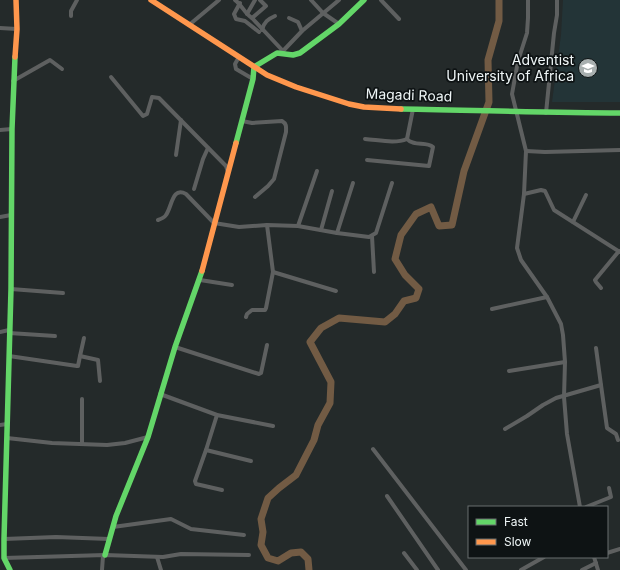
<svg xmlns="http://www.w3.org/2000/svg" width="620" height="570" font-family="Inter,sans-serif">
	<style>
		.built { fill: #233437 }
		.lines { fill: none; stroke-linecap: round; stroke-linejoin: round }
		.river { stroke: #725b44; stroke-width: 7 }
		.street { stroke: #5e6060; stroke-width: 4 }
		.fast { stroke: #63d668; stroke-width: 5.5 }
		.slow { stroke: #ff974d; stroke-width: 5.5 }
		.labels { text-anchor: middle; stroke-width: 3.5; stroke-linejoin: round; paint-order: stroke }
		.poi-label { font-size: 14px; fill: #eff6f7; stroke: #0e1314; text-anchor: end }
		.street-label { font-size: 14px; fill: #eff6f7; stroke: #0e1314 }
	</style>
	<rect width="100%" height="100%" fill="#242a2a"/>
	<path class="built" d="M563,0H620V102H552L561,35Z"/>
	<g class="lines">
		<path class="river" d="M309,570L308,559L301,552L291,553L278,561L268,558L261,545L263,532L261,519L268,498L279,488L296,475L314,440L318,425L330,403L331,382L310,342L321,328L339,318L385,322L395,314L404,301L416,298L419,289L405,275L395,259L401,235L416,214L431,207L439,226L452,225L464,171L489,102L488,60L499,21V0"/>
		<g class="street">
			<path d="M235,0C242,5 245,14 252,18L283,51"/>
			<path d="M311,0L323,13L339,24"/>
			<path d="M381,0L399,19"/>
			<path d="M528,0V18L527,33L518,61L512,94L526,151L524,194L517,248L521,260L547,297L561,324L563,335L565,362L564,397L567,434L580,507"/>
			<path d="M240,3L234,14L236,19L245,21L259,32"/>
			<path d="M247,14L255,0"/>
			<path d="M71,16V11L77,0"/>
			<path d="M252,18L266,6L260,0"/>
			<path d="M289,18L298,22L302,31"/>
			<path d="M189,25L219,0"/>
			<path d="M0,28L17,29"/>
			<path d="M262,30C264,22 268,19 275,16"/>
			<path d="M278,53L283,51L302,31L339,0"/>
			<path d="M239,57L235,64L236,69L253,79"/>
			<path d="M111,77L143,116L147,114L152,97L159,98L226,166L228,172"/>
			<path d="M13,81L50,60L62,69"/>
			<path d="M546,113L554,33L557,15V0"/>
			<path d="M242,121L252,123L282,121C287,124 286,127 286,132L274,179L268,186L255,197"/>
			<path d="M0,130L12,129"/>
			<path d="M365,139C379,140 395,144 407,139"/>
			<path d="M526,151L545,152L620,150"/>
			<path d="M176,155L181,120"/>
			<path d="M367,160L429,166L433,147C426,141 414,147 407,139L413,109"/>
			<path d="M194,189L203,159L208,148"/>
			<path d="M524,194L541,190L545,191L554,210L620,252"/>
			<path d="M0,217L11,215"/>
			<path d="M158,220C161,219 164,218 166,215C172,207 172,186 186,194L214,223L239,227L267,225L298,226L337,233L369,237L376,233L392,183"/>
			<path d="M573,222L586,195"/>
			<path d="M298,226L317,171"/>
			<path d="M321,230L332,191"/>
			<path d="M337,233L353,183"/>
			<path d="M372,236L374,272"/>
			<path d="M273,272L336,291"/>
			<path d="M200,280L232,285"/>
			<path d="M601,288L596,282L595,280L619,251"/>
			<path d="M11,289L63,293"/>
			<path d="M492,309L547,297"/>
			<path d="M246,317L247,314L252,310H265L266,308L273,272L267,225"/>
			<path d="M0,332L9,330"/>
			<path d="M9,333L55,336"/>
			<path d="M175,347L259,374L261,373L267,345"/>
			<path d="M9,356L77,366H78L80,356L98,360L100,381"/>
			<path d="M80,356L84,338"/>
			<path d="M509,371L565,362"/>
			<path d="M601,385L607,428L616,434L618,440"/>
			<path d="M160,394L217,415L273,426"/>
			<path d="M217,415L206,450L195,481L196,484L222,490"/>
			<path d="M0,425L7,424"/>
			<path d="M505,429L527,416L543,405L556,398L601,385L596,348"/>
			<path d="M7,438L52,443L107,445L125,443L148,437"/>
			<path d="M82,443V399"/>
			<path d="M373,449L466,570"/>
			<path d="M206,450L251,461"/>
			<path d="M387,496L438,570"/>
			<path d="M586,507L611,497L609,488"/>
			<path d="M113,527L171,519L191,529L244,535"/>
			<path d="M4,539L56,537L109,539"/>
			<path d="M404,553L417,570"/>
			<path d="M607,553L620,549"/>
			<path d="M157,557L161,570"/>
			<path d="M594,557L598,570"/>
			<path d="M4,558L105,555L163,557L181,554L249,555"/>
			<path d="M102,570L103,556"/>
			<path d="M521,570L544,557"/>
			<path d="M582,570L596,563"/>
		</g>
		<g class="fast">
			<path d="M401,109C474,110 547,113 620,113"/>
			<path d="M236,143L253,79L254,67L277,53L293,55L300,53L339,24L364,0"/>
			<path d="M105,555L116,516L148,437L175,347L202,271"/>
			<path d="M10,570L4,558V539L11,289L12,129L15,57"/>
		</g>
		<g class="slow">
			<path d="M151,0L267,75L296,87L349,104L364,107L401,109"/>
			<path d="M15,57L17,29L16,0"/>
			<path d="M202,271L236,143"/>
		</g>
	</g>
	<defs>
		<symbol id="university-disc" viewBox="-11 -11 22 22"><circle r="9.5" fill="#a8afaf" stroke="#0e1314"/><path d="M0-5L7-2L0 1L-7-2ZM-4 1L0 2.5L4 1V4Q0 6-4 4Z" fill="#fff"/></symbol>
	</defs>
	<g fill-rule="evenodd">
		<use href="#university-disc" x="577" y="57" width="22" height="22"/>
	</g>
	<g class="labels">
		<g class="poi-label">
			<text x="574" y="65">Adventist<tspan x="574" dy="16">University of Africa</tspan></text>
		</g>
		<g class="street-label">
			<text transform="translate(409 95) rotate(2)" y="5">Magadi Road</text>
		</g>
	</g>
	<rect x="468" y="506" width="140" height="52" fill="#0e1314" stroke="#686e6f"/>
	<rect x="476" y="519" width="20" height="6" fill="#63d668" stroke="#686e6f"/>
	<text x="504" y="526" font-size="12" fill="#eff6f7">Fast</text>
	<rect x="476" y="539" width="20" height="6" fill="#ff974d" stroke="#686e6f"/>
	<text x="504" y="546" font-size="12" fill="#eff6f7">Slow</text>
</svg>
